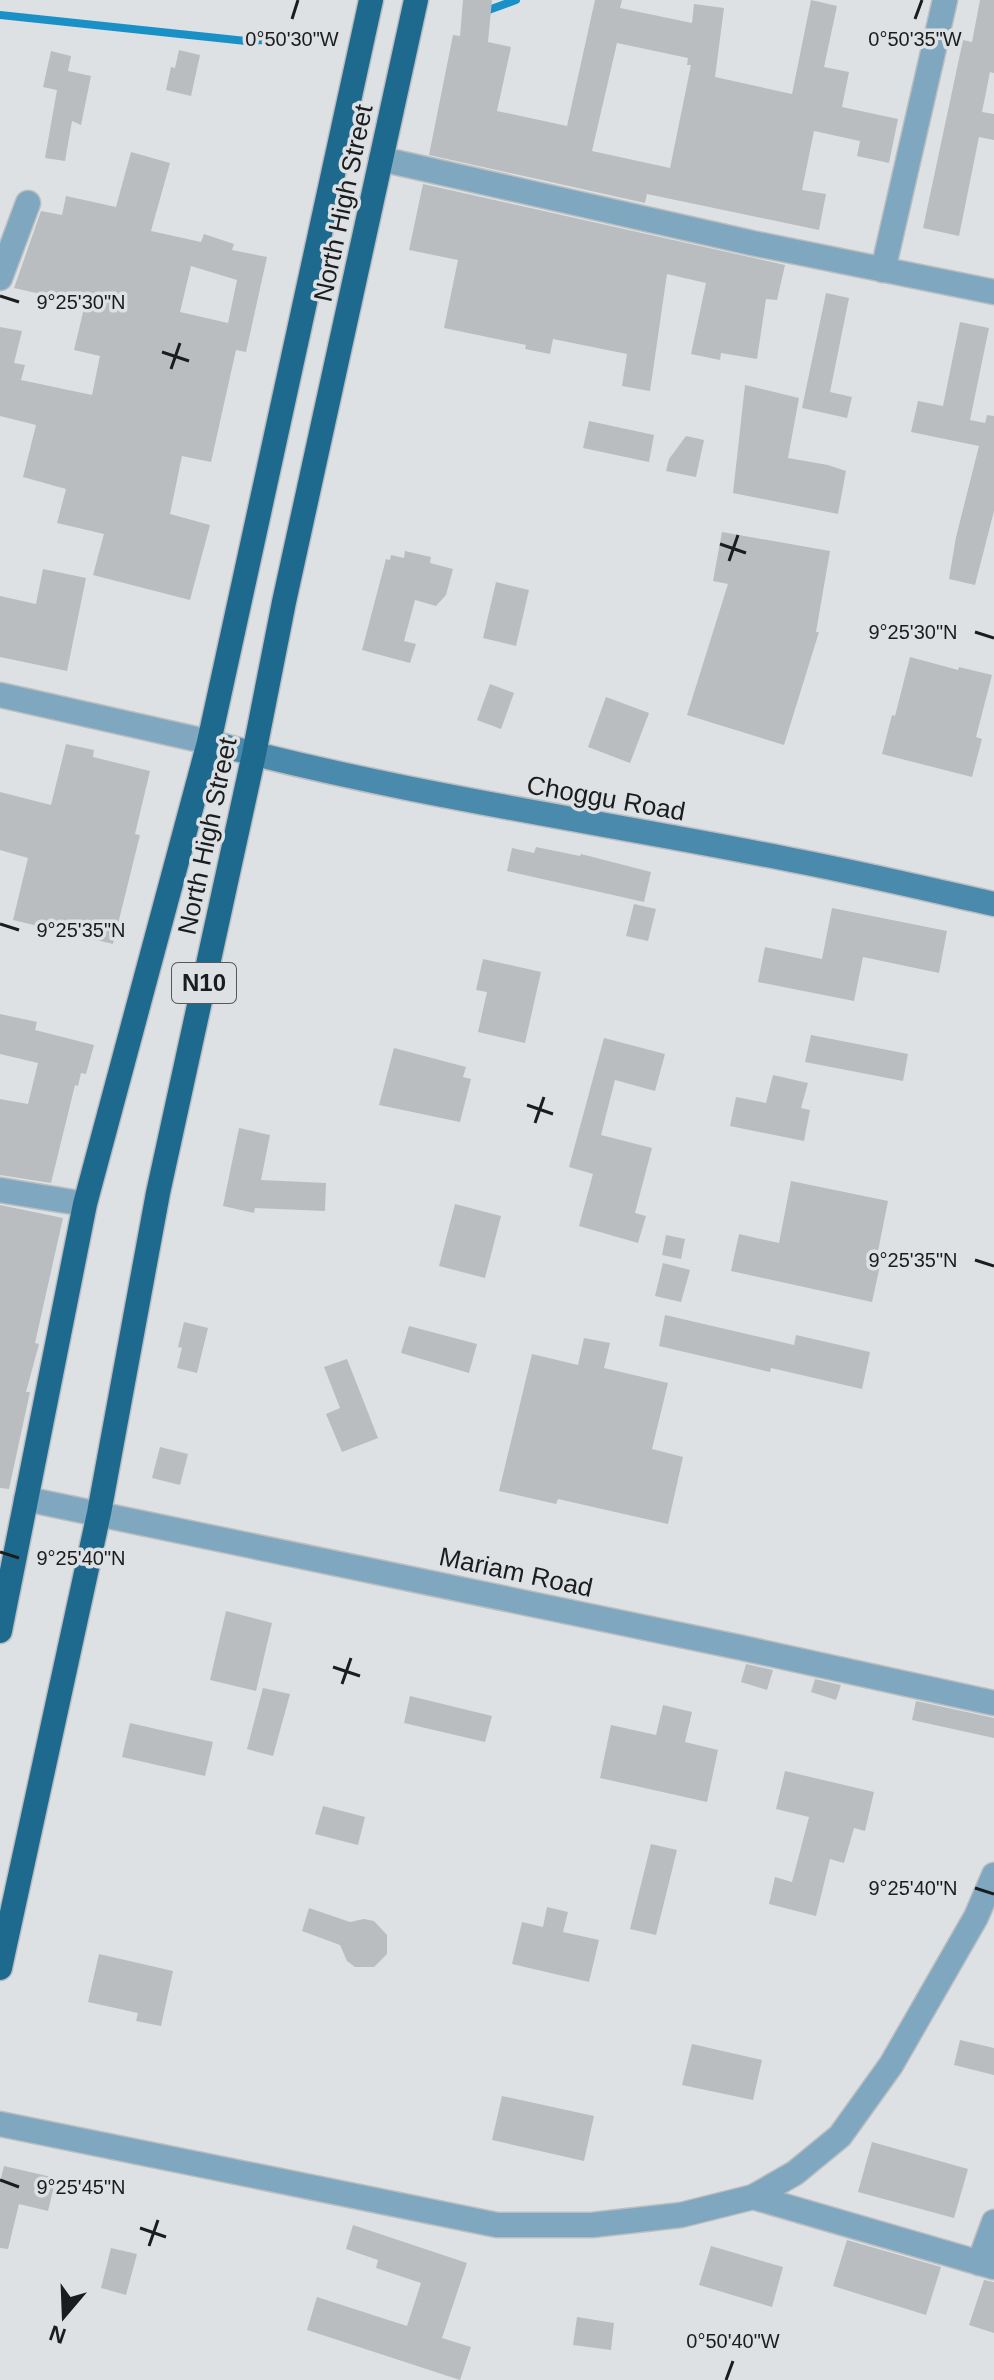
<svg xmlns="http://www.w3.org/2000/svg" width="994" height="2380" font-family="Arial,sans-serif">
	<style>
		.lines { fill: none; stroke-linecap: round; stroke-linejoin: round }
		.stream { stroke: #1a91c6; stroke-width: 8 }
		.building { fill: #babdbf; fill-rule: evenodd }
		.minor-casing { stroke: #bbbec0; stroke-width: 27 }
		.secondary-casing { stroke: #bbbec0; stroke-width: 27 }
		.trunk-casing { stroke: #bbbec0; stroke-width: 27 }
		.minor { stroke: #7fa7bf; stroke-width: 24 }
		.secondary { stroke: #4a8aad; stroke-width: 24 }
		.trunk { stroke: #1e6a8e; stroke-width: 24 }
		.ticks { fill: none; stroke: #1b1c1d; stroke-width: 3 }
		.labels { text-anchor: middle; stroke-width: 7; stroke-linejoin: round; paint-order: stroke }
		.shield { fill: #dee1e4; stroke: #565759; stroke-width: 2 }
		.shield-label { font-size: 24px; font-weight: bold; fill: #1b1c1d }
		.street-label { font-size: 26px; fill: #1b1c1d; stroke: #dee1e4 }
		.ticks-label { font-size: 20px; text-anchor: middle; fill: #1b1c1d; stroke: #dee1e4; stroke-width: 7; stroke-linejoin: round; paint-order: stroke }
	</style>
	<rect width="100%" height="100%" fill="#dee1e4"/>
	<g class="lines">
		<g class="stream">
			<path d="M483,12L516,0"/>
			<path d="M0,15L246,41L303,38"/>
		</g>
	</g>
	<g class="building">
		<path d="M463,0H492L488,42L511,47L497,111L567,126L595,0H622L620,8L692,23L694,4L724,8L715,77L792,94L811,0L837,6L824,67L849,72L842,107L898,119L889,163L857,156L860,141L814,131L802,190L826,194L819,230L647,194L645,203L429,155L453,35L460,36ZM617,43L688,58L687,65H691L670,168L592,151Z"/>
		<path d="M980,0H994V73L990,72L982,112L994,114V140L979,137L959,236L923,228L963,40L972,42Z"/>
		<path d="M179,50L200,55L191,96L166,90L171,67L175,68Z"/>
		<path d="M51,51L71,56L68,71L91,76L81,125L72,121L65,161L45,158L57,90L43,87Z"/>
		<path d="M131,152L170,163L151,231L201,242L204,234L234,244L232,250L267,257L246,352L236,350L211,462L182,456L170,514L210,525L190,600L93,575L104,534L57,523L66,489L23,477L36,425L0,416V327L22,331L14,363L25,365L21,380L92,395L100,356L74,350L85,304L14,288L41,211L62,215L66,196L116,207ZM191,266L237,280L228,323L180,312Z"/>
		<path d="M423,184L785,265L777,300L766,299L757,359L721,353L720,360L691,354L706,283L667,274L650,391L622,386L627,354L553,339L550,354L525,349L526,345L444,328L458,260L409,250Z"/>
		<path d="M826,293L849,298L830,392L852,397L847,418L802,408Z"/>
		<path d="M960,322L989,328L970,420L985,423L987,415L994,416V511L975,585L949,579L956,537L979,446L911,432L918,401L943,406Z"/>
		<path d="M745,385L799,398L788,458L828,465L846,471L838,514L733,493Z"/>
		<path d="M589,421L654,435L649,462L583,448Z"/>
		<path d="M686,436L704,440L696,477L666,471L669,459Z"/>
		<path d="M722,532L830,551L816,632H819L784,745L687,715L728,584L713,581Z"/>
		<path d="M405,551L431,557L430,563L453,569L446,595L436,606L415,600L404,641L416,644L410,663L362,650L386,559L390,560L391,555L404,558Z"/>
		<path d="M43,569L86,578L67,671L0,657V596L36,604Z"/>
		<path d="M496,582L529,590L516,646L483,638Z"/>
		<path d="M910,657L958,670L959,667L992,675L976,737L982,739L972,777L882,754L892,715L895,716Z"/>
		<path d="M490,684L514,693L501,729L477,720Z"/>
		<path d="M606,697L649,713L630,763L588,747Z"/>
		<path d="M66,744L94,750L93,757L150,771L135,834L140,835L113,944L13,920L28,858L0,850V792L51,805Z"/>
		<path d="M536,847L580,856L581,854L651,872L644,902L507,871L512,848L534,853Z"/>
		<path d="M634,904L656,909L648,941L626,936Z"/>
		<path d="M832,908L947,931L939,973L863,957L854,1001L758,982L765,947L822,959Z"/>
		<path d="M483,959L541,972L525,1043L478,1032L487,992L476,990Z"/>
		<path d="M0,1014L37,1022L35,1030L94,1045L86,1074L81,1073L78,1086L75,1085L51,1183L0,1175V1099L28,1104L38,1063L0,1054Z"/>
		<path d="M811,1035L908,1054L903,1081L805,1062Z"/>
		<path d="M604,1038L665,1054L655,1091L615,1080L601,1135L652,1148L635,1213L646,1216L638,1243L579,1226L593,1174L569,1167Z"/>
		<path d="M394,1048L466,1067L463,1077L471,1079L460,1122L379,1105Z"/>
		<path d="M773,1075L808,1083L801,1108L810,1110L804,1141L730,1126L736,1097L766,1103Z"/>
		<path d="M239,1128L270,1135L261,1180L326,1183L325,1211L255,1208L254,1213L223,1206Z"/>
		<path d="M791,1181L888,1201L878,1251L883,1252L872,1302L731,1271L739,1234L779,1243Z"/>
		<path d="M455,1204L501,1216L485,1278L439,1266Z"/>
		<path d="M0,1205L63,1218L35,1343L39,1344L26,1392H30L9,1489L0,1488Z"/>
		<path d="M666,1235L685,1239L681,1259L662,1255Z"/>
		<path d="M663,1263L690,1270L681,1302L655,1296Z"/>
		<path d="M665,1315L794,1345L796,1335L870,1352L862,1389L771,1368L770,1372L659,1346Z"/>
		<path d="M184,1322L208,1328L197,1373L177,1368L182,1348L178,1347Z"/>
		<path d="M409,1326L477,1344L469,1373L401,1353Z"/>
		<path d="M584,1338L610,1343L604,1368L668,1383L652,1449L683,1457L668,1524L558,1499L556,1504L499,1491L532,1354L578,1365Z"/>
		<path d="M347,1359L378,1438L342,1452L326,1414L340,1408L324,1367Z"/>
		<path d="M160,1447L188,1454L180,1485L152,1478Z"/>
		<path d="M226,1611L272,1623L256,1691L210,1680Z"/>
		<path d="M746,1664L773,1670L767,1690L741,1682Z"/>
		<path d="M815,1679L841,1685L836,1700L811,1692Z"/>
		<path d="M263,1688L290,1694L273,1756L247,1749Z"/>
		<path d="M410,1696L492,1716L485,1742L404,1723Z"/>
		<path d="M916,1701L994,1718V1738L912,1720Z"/>
		<path d="M663,1705L692,1712L685,1742L718,1750L707,1802L600,1778L611,1725L656,1735Z"/>
		<path d="M130,1723L213,1742L205,1776L122,1757Z"/>
		<path d="M785,1771L874,1792L865,1831L854,1828L844,1863L830,1859L816,1916L769,1904L775,1877L792,1882L809,1817L776,1809Z"/>
		<path d="M323,1806L365,1817L358,1845L315,1834Z"/>
		<path d="M651,1844L677,1850L656,1935L630,1929Z"/>
		<path d="M547,1907L568,1912L563,1932L599,1940L589,1982L512,1964L522,1922L543,1927Z"/>
		<path d="M309,1908L350,1922L364,1919L374,1921L387,1935V1954L374,1967H355L347,1961L340,1945L302,1931Z"/>
		<path d="M99,1954L173,1971L161,2026L136,2021L138,2013L88,2002Z"/>
		<path d="M960,2040L994,2048V2075L954,2065Z"/>
		<path d="M692,2044L762,2060L753,2100L682,2085Z"/>
		<path d="M502,2096L594,2116L584,2161L492,2140Z"/>
		<path d="M872,2142L968,2169L954,2218L858,2192Z"/>
		<path d="M4,2166L56,2178L48,2211L19,2204L8,2249L0,2248V2182Z"/>
		<path d="M353,2225L467,2263L442,2338L471,2347L460,2380L307,2330L317,2297L407,2326L421,2283L376,2268L378,2260L346,2249Z"/>
		<path d="M847,2240L941,2267L926,2315L833,2286Z"/>
		<path d="M711,2246L783,2267L772,2307L699,2285Z"/>
		<path d="M111,2248L137,2254L126,2295L101,2288Z"/>
		<path d="M984,2280L994,2282V2333L969,2325Z"/>
		<path d="M577,2317L614,2323L611,2350L573,2345Z"/>
	</g>
	<g class="lines">
		<defs>
			<g id="minor">
				<path d="M381,159L752,243L994,292"/>
				<path d="M883,270L945,0"/>
				<path d="M0,278L28,203"/>
				<path d="M0,695L209,742"/>
				<path d="M0,1190L85,1204"/>
				<path d="M26,1499L738,1647L994,1703"/>
				<path d="M0,2124L497,2225H592L681,2215L753,2197L795,2173L840,2136L891,2065L976,1917L994,1875"/>
				<path d="M753,2197L994,2267"/>
				<path d="M979,2263L994,2222"/>
			</g>
			<path id="secondary" d="M209,742C401,794 598,821 792,860C860,873 927,889 994,904"/>
			<g id="trunk">
				<path d="M0,1631L85,1204L209,742L371,0"/>
				<path d="M0,1968L99,1513L158,1193L254,754L284,602L416,0"/>
			</g>
		</defs>
		<use href="#minor" class="minor-casing"/>
		<use href="#secondary" class="secondary-casing"/>
		<use href="#trunk" class="trunk-casing"/>
		<use href="#minor" class="minor"/>
		<use href="#secondary" class="secondary"/>
		<use href="#trunk" class="trunk"/>
	</g>
	<path class="ticks" d="M292,19L298,0M915,19L922,0M0,296L19,302M162,352L189,361M171,369L180,343M720,544L746,553M729,561L738,535M975,632L994,638M0,924L19,930M527,1105L553,1114M535,1123L544,1097M975,1260L994,1266M0,1552L19,1558M333,1667L360,1676M342,1684L351,1658M975,1888L994,1894M0,2180L19,2187M140,2228L166,2237M149,2246L158,2220M726,2380L733,2361"/>
	<g class="labels">
		<rect class="shield" x="172" y="963" width="64" height="40" rx="6"/>
		<g class="shield-label">
			<text x="204" y="991">N10</text>
		</g>
		<g class="street-label">
			<text transform="translate(343 203) rotate(-78)" y="9">North High Street</text>
			<text transform="translate(606 798) rotate(10)" y="9">Choggu Road</text>
			<text transform="translate(207 836) rotate(-78)" y="9">North High Street</text>
			<text transform="translate(516 1572) rotate(12)" y="9">Mariam Road</text>
		</g>
	</g>
	<g class="ticks-label">
		<text x="292" y="46">0°50'30"W</text>
		<text x="915" y="46">0°50'35"W</text>
		<text x="81" y="309">9°25'30"N</text>
		<text x="913" y="639">9°25'30"N</text>
		<text x="81" y="937">9°25'35"N</text>
		<text x="913" y="1267">9°25'35"N</text>
		<text x="81" y="1565">9°25'40"N</text>
		<text x="913" y="1895">9°25'40"N</text>
		<text x="81" y="2194">9°25'45"N</text>
		<text x="733" y="2348">0°50'40"W</text>
	</g>
	<g transform="translate(64 2316) rotate(199)" stroke="#dee1e4" stroke-width="6" paint-order="stroke">
	<path d="M0-6L14 30L0 20L-14 30Z" fill="#1b1c1d"/>
	<text y="-12" font-size="22" font-weight="bold" text-anchor="middle" fill="#1b1c1d">N</text>
	</g>
</svg>
